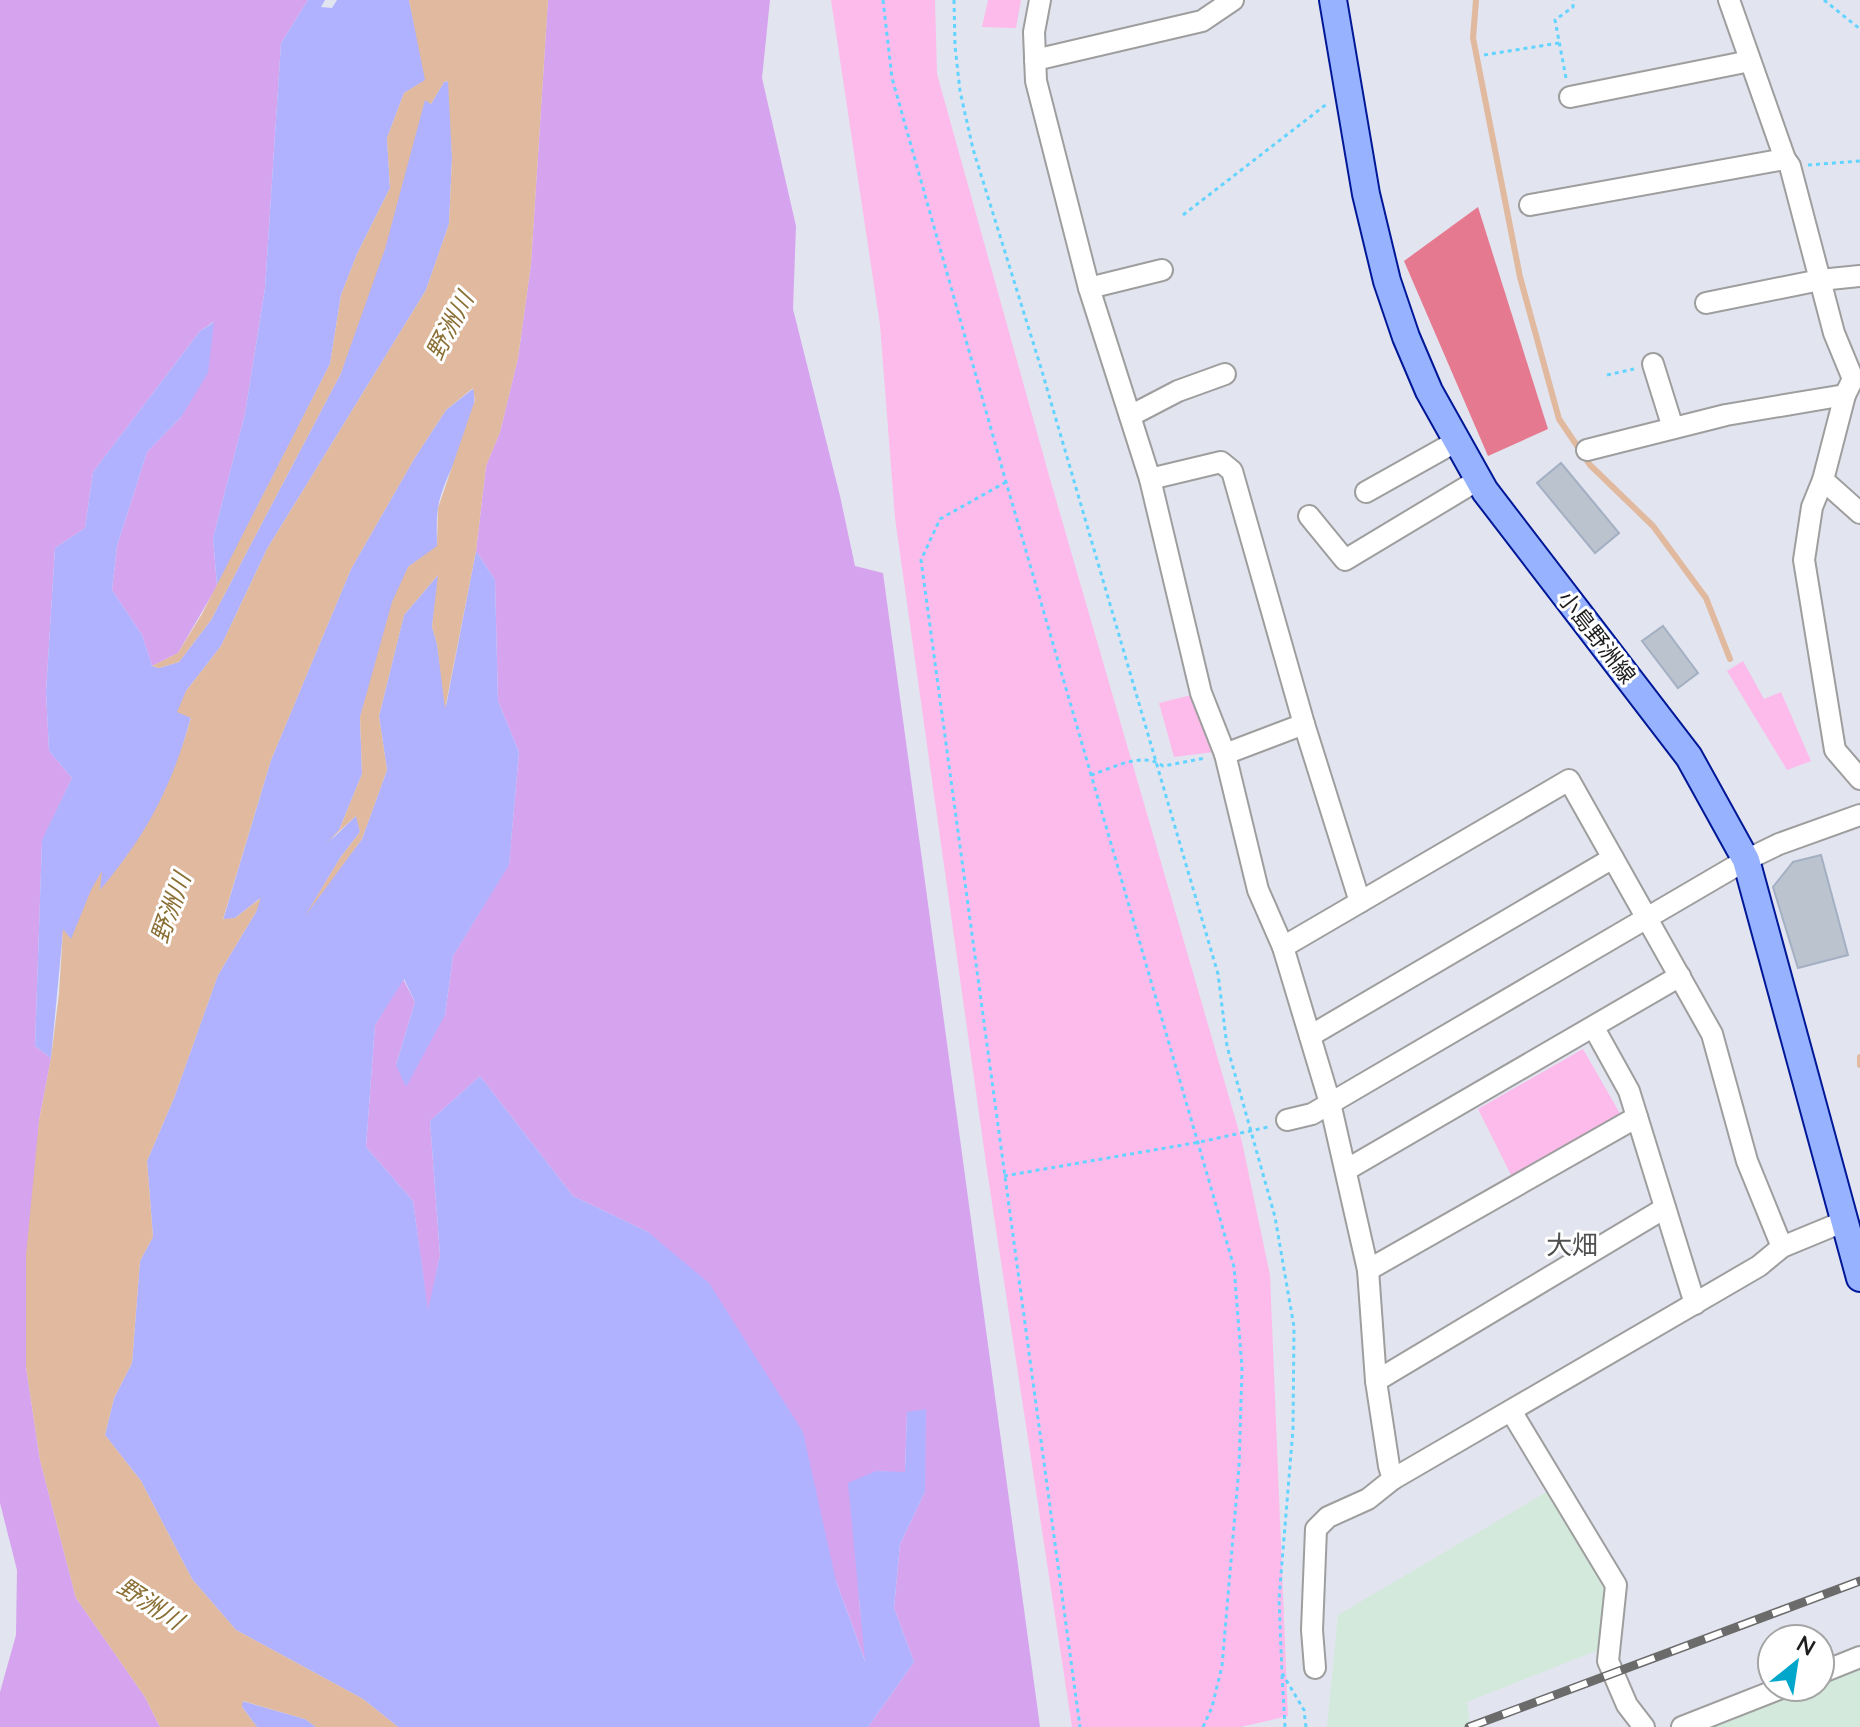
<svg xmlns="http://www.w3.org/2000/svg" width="1860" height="1727" font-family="Lato,'Noto Sans JP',sans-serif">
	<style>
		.industrial { fill: #d3e9db }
		.grass { fill: #d6a3ee }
		.sand { fill: #b0b2ff }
		.park { fill: #fdbbec }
		.pitch { fill: #e57990 }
		.water { fill: #e0b99f }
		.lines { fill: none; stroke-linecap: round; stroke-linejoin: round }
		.stream { stroke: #e0b99f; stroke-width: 6 }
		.building { fill: #bbc3cf; stroke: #a3afc2; stroke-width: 2 }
		.minor-casing { stroke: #9e9e9e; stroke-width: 24 }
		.major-casing { stroke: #001796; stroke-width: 30 }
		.path { stroke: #63d4ff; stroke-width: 3; stroke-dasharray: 4 4; stroke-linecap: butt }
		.minor { stroke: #fff; stroke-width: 20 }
		.major { stroke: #97b2ff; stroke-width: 26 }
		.rail-casing { stroke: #6b6b6b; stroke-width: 9 }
		.rail { stroke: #fff; stroke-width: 6; stroke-dasharray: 18; stroke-linecap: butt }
		.labels { text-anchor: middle; stroke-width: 6; stroke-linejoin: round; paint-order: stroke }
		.street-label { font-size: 22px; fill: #1d1d1d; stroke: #fff }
		.water-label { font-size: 24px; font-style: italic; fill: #8b7036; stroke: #fff }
		.quarter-label { font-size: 26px; fill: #505050; stroke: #fff }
	</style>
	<rect width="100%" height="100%" fill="#e2e4ef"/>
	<g class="industrial">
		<path d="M1550,1490L1606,1593L1601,1649L1467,1702L1470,1727H1327L1338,1615Z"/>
		<path d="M1860,1665V1727H1708L1806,1687H1820V1681Z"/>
	</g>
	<g class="grass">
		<path d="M0,0H314H308L281,43L265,288L245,414L213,538L217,586L178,653L152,666L142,635L112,590L117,546L147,452L181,417L213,322L200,331L93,472L85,528L55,548L46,692L49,751L72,778L42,841L35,1046L51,1058L39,1121L26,1367L40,1460L76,1598L145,1697L160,1727H0V1692L16,1635L17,1570L0,1503Z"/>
		<path d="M548,0H770L762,78L796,226L793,309L840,496L855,566L883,573L1040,1727H868L914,1662L894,1608L900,1544L925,1492L907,1412L905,1473L876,1471L859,1600L867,1666L836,1581L648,1232L573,1196L480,1076L430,1121L440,1255L428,1313L413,1201L366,1147L375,1025L403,979L415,1002L396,1065L445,1015L453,956L509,864L519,752L498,701L495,580L476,551L486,466L500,432L518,358L531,264Z"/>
	</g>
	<g class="sand">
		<path d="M308,0H325L321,7L332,8L337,0H409L426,80L404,93L387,138L390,188L357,254L341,295L330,364L217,586L213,538L245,414L265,288L281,43Z"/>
		<path d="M449,81L452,158L449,224L426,290L267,549L221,646L186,691L191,717L176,769L145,832L100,892V874L71,940L63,931L51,1058L35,1046L42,840L72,778L49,751L46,692L55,548L85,528L93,472L200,331L214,322L208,373L181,417L147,452L117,546L112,590L142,635L152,666L159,668L179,662L211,620L341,373L425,99L431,104L444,82Z"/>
		<path d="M474,388C479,430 445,468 438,508C436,521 437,534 437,547L408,567L360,717L362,774L339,830L331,840L357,815L360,832L340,858L312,905L362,839L387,770L379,716L404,615L439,574L432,627L437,644L446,706L476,551L495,580L498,701L519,752L509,865L453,956L445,1015L406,1087L396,1065L415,1002L404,979L375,1025L366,1147L413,1201L428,1310L440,1255L430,1121L480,1076L573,1196L648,1232L709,1283L803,1432L836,1581L865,1661L848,1483L876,1471L905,1472L907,1412L926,1409L925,1492L900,1544L894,1608L914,1662L868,1727H398L363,1699L236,1630L192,1579L141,1481L105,1435L114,1398L132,1363L140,1261L153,1237L147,1161L174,1098L218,975L256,912L259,899L235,918L223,920L271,760L351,569L414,459L446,410Z"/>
		<path d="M242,1701L305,1719L316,1727H257L242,1707Z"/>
	</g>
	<g class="park">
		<path d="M831,0H935L937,74L1050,479L1242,1142L1270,1275L1288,1716L1241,1727H1072L987,1170L895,518L880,325Z"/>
		<path d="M988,0H1021L1016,28L982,27Z"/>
		<path d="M1743,661L1764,699L1781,692L1811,761L1787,770L1727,671Z"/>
		<path d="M1199,693L1214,752L1174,757L1159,703Z"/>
		<path d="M1583,1049L1622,1117L1511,1175L1478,1109Z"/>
	</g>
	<path class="pitch" d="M1478,207L1548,429L1488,456L1404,261Z"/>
	<path class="water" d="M409,0H548L531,264L518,358L500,432L486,466L476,551L445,709L437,644L432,627L438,575L404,615L379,716L387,770L362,839L305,916L340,858L360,832L356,816L324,845L339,830L362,774L360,717L392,602L408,567L437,546L438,508L475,400L473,388L446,410L414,459L351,569L271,760L223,919L235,918L261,898L256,912L218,975L174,1098L147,1161L153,1237L140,1261L132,1363L114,1398L105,1435L141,1481L192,1579L236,1630L363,1699L398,1727H316L305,1719L243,1701L242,1707L257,1727H160L145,1697L76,1598L40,1460L26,1367V1255L39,1121L51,1058L59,994L63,929L71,939L91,890L102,871L100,890C147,834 171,788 191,718L177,712L186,691L221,646L267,549L426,290L449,224L452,158L448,81L444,82L431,104L425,100L385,249L341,373L211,620L179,662L159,668L152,666L178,653L202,614L330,364L341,295L357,254L390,188L387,138L404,93L425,80Z"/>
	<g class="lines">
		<g class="stream">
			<path d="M1476,0L1473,38L1520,277L1559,419L1590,465L1653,526L1706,598L1730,659"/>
			<path d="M1860,1057V1065"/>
		</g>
	</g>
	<g class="building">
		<path d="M1561,463L1619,533L1595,553L1537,483Z"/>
		<path d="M1663,626L1698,673L1678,688L1642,641Z"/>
		<path d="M1821,855L1848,955L1798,968L1773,887L1793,862Z"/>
	</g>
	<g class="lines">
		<defs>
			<g id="minor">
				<path d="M1040,0L1034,32L1036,81L1089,288L1150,479L1201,693L1225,754L1258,890L1283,947L1330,1103L1368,1270L1376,1381L1389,1466L1393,1479"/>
				<path d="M1729,0L1785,159L1790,166L1834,333L1853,379L1845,395L1823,480L1812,507L1804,560L1835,750L1860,779"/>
				<path d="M1035,60L1202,21L1233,0"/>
				<path d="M1570,97L1750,61"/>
				<path d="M1530,205L1785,159"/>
				<path d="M1089,288L1162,270"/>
				<path d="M1706,303L1820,280L1860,276"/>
				<path d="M1653,364L1673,428"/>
				<path d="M1130,416L1178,391L1225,374"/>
				<path d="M1587,450L1726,415L1845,395"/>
				<path d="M1150,479L1221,462L1232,471L1304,724L1360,902"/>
				<path d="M1823,480L1860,513"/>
				<path d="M1366,492L1457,441"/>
				<path d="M1309,516L1345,560L1478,480"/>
				<path d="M1225,754L1304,724"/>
				<path d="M1283,947L1569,780L1712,1034L1747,1161L1782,1247"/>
				<path d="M1594,1028L1629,1091L1695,1304"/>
				<path d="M1310,1036L1613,858"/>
				<path d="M1287,1120L1312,1114L1746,860L1779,844L1860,815"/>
				<path d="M1346,1170L1680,976"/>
				<path d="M1368,1270L1637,1117"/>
				<path d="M1376,1381L1665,1208"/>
				<path d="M1511,1411L1616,1585L1608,1661L1627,1705L1644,1727"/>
				<path d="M1315,1668L1312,1630L1316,1529L1328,1517L1368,1499L1393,1479L1759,1266L1782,1247L1845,1221"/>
				<path d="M1820,1673L1860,1657"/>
				<path d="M1682,1727L1784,1687"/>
			</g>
			<path id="major" d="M1333,0L1366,194L1387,281L1406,337L1429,391L1485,491L1689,757L1746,860L1860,1278"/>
		</defs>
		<use href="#minor" class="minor-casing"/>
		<use href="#major" class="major-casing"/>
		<g class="path">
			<path d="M883,0L892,78L1006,482L1234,1267L1242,1368L1239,1467L1222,1666L1212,1707L1203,1727"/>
			<path d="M954,0L955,46L960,91L973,149L1041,368L1218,974L1227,1046L1275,1217L1294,1327L1293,1429L1279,1599L1282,1673L1304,1710L1306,1727"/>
			<path d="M1824,0L1860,29"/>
			<path d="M1484,55L1559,43"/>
			<path d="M1566,78L1555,20L1573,7V0"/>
			<path d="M1808,165L1860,161"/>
			<path d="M1183,215L1328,103"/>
			<path d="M1607,375L1634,369"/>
			<path d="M1006,482L940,519L921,560L1080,1727"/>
			<path d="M1091,775C1113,768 1142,751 1163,766L1206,758"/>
			<path d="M1004,1176L1200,1142L1268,1127"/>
			<path d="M1282,1675L1285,1727"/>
		</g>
		<use href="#minor" class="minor"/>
		<use href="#major" class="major"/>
		<defs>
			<path id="rail" d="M1469,1727L1860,1581"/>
		</defs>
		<use href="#rail" class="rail-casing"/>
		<use href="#rail" class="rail"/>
	</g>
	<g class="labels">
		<g class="street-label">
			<text transform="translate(1597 637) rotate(52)" y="8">小島野洲線</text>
		</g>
		<g class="water-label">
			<text transform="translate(450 326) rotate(-62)" y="8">野洲川</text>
			<text transform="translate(171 908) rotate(-70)" y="8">野洲川</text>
			<text transform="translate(150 1604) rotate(33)" y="8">野洲川</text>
		</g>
		<g class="quarter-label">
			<text x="1572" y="1254">大畑</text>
		</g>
	</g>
	<g transform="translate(1796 1663) rotate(30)"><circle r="38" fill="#ffffff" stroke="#a5a5a5" stroke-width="2"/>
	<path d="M0-6L14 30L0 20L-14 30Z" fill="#00a7ca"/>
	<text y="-12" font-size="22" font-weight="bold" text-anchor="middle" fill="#1d1d1d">N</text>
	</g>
</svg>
